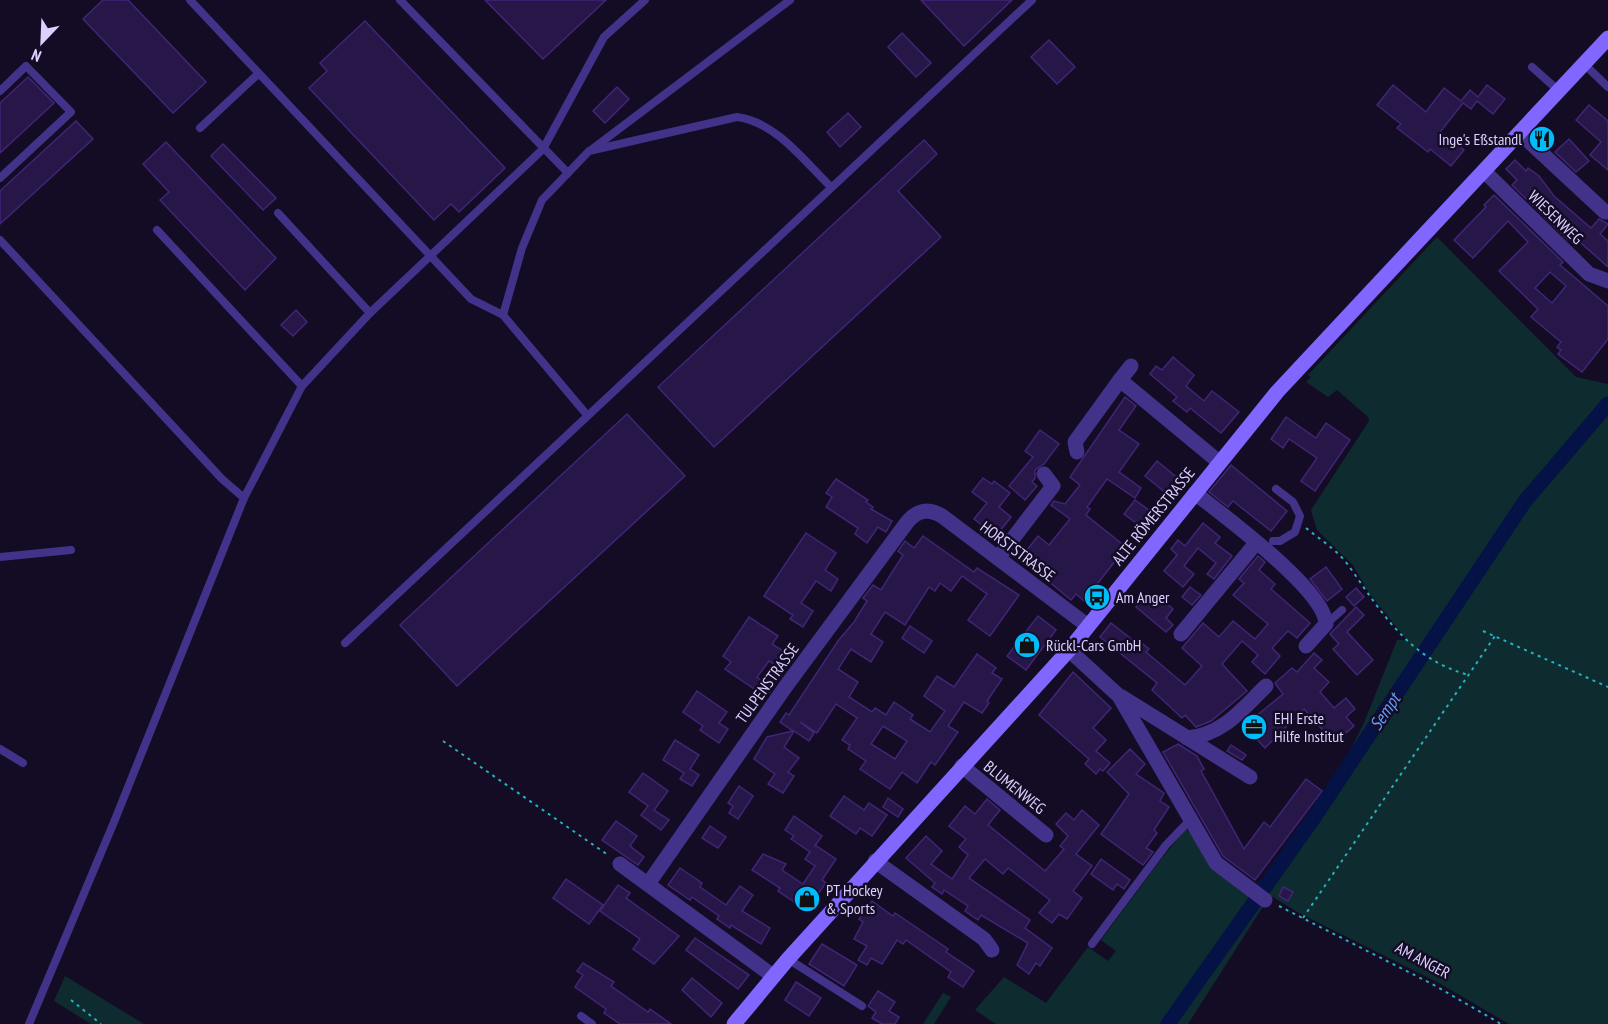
<svg xmlns="http://www.w3.org/2000/svg" width="1608" height="1024" font-family="'PT Sans Narrow',sans-serif">
	<style>
		.green { fill: #0e2c2f }
		.lines { fill: none; stroke-linecap: round; stroke-linejoin: round }
		.canal { stroke: #041245; stroke-width: 15 }
		.building { fill: #271648; stroke: #412576; stroke-width: 1.5; fill-rule: evenodd }
		.path { stroke: #21b3c1; stroke-width: 2; stroke-dasharray: 3 4.5; stroke-linecap: butt }
		.service { stroke: #423289; stroke-width: 8 }
		.minor { stroke: #423289; stroke-width: 15 }
		.secondary { stroke: #8167ff; stroke-width: 15 }
		.labels { text-anchor: middle; stroke-width: 5; stroke-linejoin: round; paint-order: stroke }
		.poi-label { font-size: 16px; fill: #dcd0ff; stroke: #140c25; text-anchor: start }
		.street-label { font-size: 16px; fill: #dcd0ff; stroke: #140c25 }
		.water-label { font-size: 18px; font-style: italic; fill: #5e9cff; stroke: #140c25 }
	</style>
	<rect width="100%" height="100%" fill="#140c25"/>
	<g class="green">
		<path d="M1437,237L1576,377L1608,384V1024H1509L1439,983L1299,913L1255,886L1263,878L1284,870L1308,837L1340,785L1350,751L1364,723L1397,640H1407L1369,593L1353,565L1317,530L1311,510L1369,421L1368,417L1337,390L1328,397L1306,382L1311,377L1308,375Z"/>
		<path d="M1186,829L1264,905L1188,1024H996L975,1010L1004,977L1046,1003L1088,947L1108,961L1116,951L1101,940L1162,858Z"/>
		<path d="M65,976L144,1024H91L54,1001Z"/>
		<path d="M943,993L951,997L934,1024H923Z"/>
	</g>
	<g class="lines">
		<path class="canal" d="M1168,1024L1313,819L1525,501L1608,404"/>
	</g>
	<g class="building">
		<path d="M103,0H128L206,82L173,113L83,19Z"/>
		<path d="M485,0H606L543,59Z"/>
		<path d="M921,0H1012L964,46Z"/>
		<path d="M365,21L505,168L459,212L451,204L434,220L309,88L327,71L320,63Z"/>
		<path d="M902,33L931,63L916,77L888,47Z"/>
		<path d="M1049,40L1075,67L1057,84L1031,57Z"/>
		<path d="M28,77L54,103L0,153V103Z"/>
		<path d="M1393,85L1426,112L1444,88L1461,101L1470,90L1478,97L1487,85L1505,99L1493,114L1477,101L1471,109L1463,103L1440,132L1464,150L1451,166L1430,149L1428,152L1397,128L1401,124L1377,105Z"/>
		<path d="M617,87L629,99L605,123L593,111Z"/>
		<path d="M1589,105L1608,121V170L1590,155L1601,142L1576,120Z"/>
		<path d="M848,113L861,127L840,147L827,132Z"/>
		<path d="M76,121L93,139L0,224V191Z"/>
		<path d="M1569,139L1589,161L1576,172L1555,152Z"/>
		<path d="M924,140L937,154L898,191L941,237L714,447L658,387Z"/>
		<path d="M166,142L276,258L245,290L160,200L169,192L143,164Z"/>
		<path d="M223,144L276,198L263,210L211,156Z"/>
		<path d="M1515,160L1526,171L1528,168L1539,176L1554,196L1591,228L1599,219L1608,224L1600,234L1608,241V267L1573,236L1568,240L1512,185L1517,180L1506,169Z"/>
		<path d="M1494,195L1563,262L1560,265L1608,306V339L1582,372L1558,354L1561,350L1557,347L1561,342L1531,317L1538,309L1499,271L1528,242L1508,221L1473,258L1454,240L1486,207L1484,205ZM1550,272L1566,286L1552,303L1535,288Z"/>
		<path d="M296,310L307,322L293,336L281,325Z"/>
		<path d="M1173,357L1194,375L1186,386L1204,401L1212,391L1239,412L1221,433L1190,408L1187,412L1173,401L1177,397L1150,374L1156,366L1162,370Z"/>
		<path d="M1125,397L1136,406L1119,430L1139,444L1119,472L1141,488L1135,498L1107,479L1087,507L1090,509L1086,515L1126,547L1084,601L1076,594L1071,600L1041,575L1047,567L1027,550L1038,536L1049,545L1070,519L1051,505L1054,501L1065,504L1080,485L1070,477Z"/>
		<path d="M627,414L685,476L457,686L400,625Z"/>
		<path d="M1286,417L1316,438L1326,423L1350,440L1315,491L1301,481L1317,458L1289,439L1283,448L1271,439Z"/>
		<path d="M1040,430L1059,444L1044,464L1035,470V478L1032,482L1037,486L1025,500L1009,486L1033,457L1025,451Z"/>
		<path d="M1157,461L1179,479L1167,494L1145,476Z"/>
		<path d="M1231,465L1287,511L1271,531L1233,501L1228,507L1209,492Z"/>
		<path d="M983,478L992,484L994,481L1010,493L999,507L1011,517L996,536L974,519L987,503L972,492Z"/>
		<path d="M836,479L868,500L866,502L873,507L871,509L892,521L886,532L878,527L867,543L855,534L858,528L826,507L832,497L826,493Z"/>
		<path d="M1135,500L1150,511L1140,526L1124,514Z"/>
		<path d="M1203,523L1220,537L1215,543L1232,556L1214,579L1207,574L1216,563L1198,548L1184,566L1194,574L1183,587L1164,571L1177,555L1171,549L1178,540L1185,546Z"/>
		<path d="M806,533L836,553L825,570L838,579L831,591L816,581L801,603L813,611L803,627L790,619L793,615L764,596Z"/>
		<path d="M923,536L974,572L977,568L1019,595L990,636L968,620L987,594L962,576L951,591L940,583L935,591L929,587L905,625L885,612L871,634L883,642L871,662L851,649L838,669L858,682L849,697L872,712L875,708L886,715L894,702L913,715L910,719L930,732L945,711L924,696L937,676L954,687L977,654L996,668L992,673L1002,679L987,701L989,703L982,713L964,702L948,726L958,732L935,765L931,762L917,783L902,772L890,789L860,769L866,761L848,749L850,745L842,740L857,718L836,704L817,733L800,722L814,733L809,741L794,731L784,747L799,758L788,772L794,776L783,793L768,784L775,774L754,759L767,737L793,731L780,722L786,713L789,715L838,641L854,622L867,601L863,598L873,585L881,590L903,555L898,551L905,541L914,548ZM883,726L907,741L895,759L871,744Z"/>
		<path d="M1258,556L1265,562L1259,570L1275,584L1271,589L1310,623L1297,638L1288,631L1272,648L1280,656L1265,674L1252,662L1258,655L1242,641L1222,664L1247,691L1211,721L1196,727L1185,715L1182,718L1152,690L1157,683L1100,637L1111,623L1134,641L1137,639L1149,649L1146,652L1185,685L1202,666L1182,648L1203,623L1219,637L1233,621L1255,639L1268,624L1233,595L1244,583L1239,579Z"/>
		<path d="M1326,567L1342,589L1327,601L1310,579Z"/>
		<path d="M1190,587L1201,595L1192,605L1182,597Z"/>
		<path d="M1356,588L1364,597L1354,606L1346,597Z"/>
		<path d="M1148,593L1161,604L1164,601L1173,609L1166,618L1173,625L1166,632L1136,607Z"/>
		<path d="M1356,607L1364,615L1347,632L1373,660L1357,675L1333,649L1339,644L1330,634Z"/>
		<path d="M1038,616L1056,630L1026,670L1007,656Z"/>
		<path d="M749,617L778,636L772,644L783,651L774,664L769,661L757,677L772,689L766,697L725,669L731,662L723,656Z"/>
		<path d="M910,626L932,641L924,653L902,638Z"/>
		<path d="M1314,653L1322,660L1314,668L1329,682L1320,692L1334,708L1346,698L1355,709L1346,717L1354,726L1334,743L1304,709L1265,748L1244,726L1283,694L1275,683L1292,668L1297,672Z"/>
		<path d="M1073,672L1111,708L1093,728L1106,740L1096,751L1110,763L1103,771L1100,769L1096,774L1085,764L1089,759L1039,715Z"/>
		<path d="M697,691L727,712L719,723L728,729L719,743L700,730L703,726L683,712Z"/>
		<path d="M675,740L699,755L690,769L699,775L692,786L680,779L684,773L663,760Z"/>
		<path d="M1178,744L1197,756L1204,769L1201,771L1244,849L1264,822L1270,827L1306,779L1322,791L1255,880L1223,856L1163,752Z"/>
		<path d="M1231,745L1246,755L1242,760L1227,751Z"/>
		<path d="M1130,749L1145,764L1136,774L1164,793L1160,801L1169,807L1154,830L1157,833L1146,848L1153,852L1143,865L1101,834L1129,794L1107,772Z"/>
		<path d="M643,773L668,791L654,810L669,820L661,830L641,815L648,806L629,792Z"/>
		<path d="M739,786L753,796L738,819L729,813L733,806L728,803Z"/>
		<path d="M844,796L864,810L869,803L887,815L872,836L860,828L856,834L830,816Z"/>
		<path d="M888,798L903,809L898,817L883,807Z"/>
		<path d="M987,799L1000,810L988,825L1045,871L1064,849L1060,846L1068,836L1056,824L1066,813L1074,820L1082,810L1099,825L1076,854L1092,866L1073,891L1082,898L1067,919L1059,914L1052,923L1039,913L1050,900L1008,868L1003,874L985,859L969,878L1030,920L1025,928L1052,948L1040,966L1036,963L1029,974L1017,965L1028,943L981,915L978,920L965,911L968,906L944,890L942,894L932,887L935,883L906,858L926,836L942,851L931,864L952,879L968,855L959,847L966,839L949,826L965,806L975,814Z"/>
		<path d="M794,816L822,836L814,847L815,845L836,859L822,880L826,883L806,910L778,891L780,888L752,870L763,854L786,864L782,870L803,884L815,866L805,859L810,852L791,839L794,836L785,830Z"/>
		<path d="M616,821L637,836L630,846L644,857L638,865L602,840Z"/>
		<path d="M710,826L726,837L718,848L702,838Z"/>
		<path d="M1101,859L1130,880L1124,889L1117,884L1113,890L1091,874Z"/>
		<path d="M680,868L702,883L700,887L726,905L740,886L753,895L742,911L770,928L761,944L731,925L730,928L717,919L719,916L692,897L690,900L668,885Z"/>
		<path d="M566,879L603,905L589,924L553,898Z"/>
		<path d="M618,885L630,893L626,898L679,936L654,964L633,949L640,939L600,911Z"/>
		<path d="M1283,887L1293,892L1288,901L1279,896Z"/>
		<path d="M872,901L893,916L895,913L929,936L948,949L946,952L974,971L963,987L948,977L951,972L906,940L903,944L897,940L882,964L871,958L867,965L858,960L867,946L854,939L863,922L859,919Z"/>
		<path d="M695,938L749,975L738,989L686,950Z"/>
		<path d="M822,944L857,965L844,986L809,964Z"/>
		<path d="M583,963L614,982L611,986L648,1012L650,1009L671,1024H620L604,1013L606,1009L575,987L583,975L577,971Z"/>
		<path d="M692,978L722,1003L711,1017L682,990Z"/>
		<path d="M796,982L821,998L809,1016L785,1000Z"/>
		<path d="M878,991L895,1002L889,1011L899,1017L895,1024H882L872,1018L876,1012L868,1006Z"/>
	</g>
	<g class="lines">
		<g class="path">
			<path d="M1306,528C1322,541 1340,552 1351,569C1383,615 1411,660 1469,675"/>
			<path d="M1483,631L1608,687"/>
			<path d="M443,741L608,855"/>
			<path d="M1279,906L1434,985L1501,1024"/>
			<path d="M1303,918L1495,636"/>
			<path d="M71,1000L101,1024"/>
		</g>
		<g class="service">
			<path d="M190,0L471,299L503,315L587,415"/>
			<path d="M400,0L568,173L542,200L522,248L503,315"/>
			<path d="M1584,64L1608,87"/>
			<path d="M1532,67L1559,91"/>
			<path d="M0,91L26,66L71,112L0,178"/>
			<path d="M200,128L258,74"/>
			<path d="M591,150L790,0"/>
			<path d="M568,173L589,151L737,117C776,122 804,161 831,187"/>
			<path d="M157,230L302,386"/>
			<path d="M0,240L222,479L244,498L302,386L370,313L278,213"/>
			<path d="M370,313L543,149L604,37L645,0"/>
			<path d="M1273,541H1280L1295,532L1300,516L1293,502L1276,489"/>
			<path d="M0,557L71,550"/>
			<path d="M1326,624L1342,610"/>
			<path d="M345,643L1032,0"/>
			<path d="M0,749L23,763"/>
			<path d="M1092,944L1166,845L1190,820"/>
			<path d="M788,959L862,1006"/>
			<path d="M581,1016L592,1024"/>
			<path d="M29,1024L114,822L244,498"/>
		</g>
		<g class="minor">
			<path d="M1520,133L1605,212"/>
			<path d="M1484,171L1589,274L1608,281"/>
			<path d="M1120,380L1131,366"/>
			<path d="M1077,452L1075,442L1120,380L1219,462"/>
			<path d="M1195,493C1224,516 1325,590 1326,624L1306,646"/>
			<path d="M998,558L1053,486L1044,474"/>
			<path d="M1181,634L1256,543"/>
			<path d="M1069,650L1119,696L1216,863L1265,900"/>
			<path d="M1122,697L1250,777"/>
			<path d="M1187,738C1223,735 1242,709 1266,686"/>
			<path d="M962,766L1046,835"/>
			<path d="M875,861L984,939L992,950"/>
			<path d="M620,864L773,976"/>
			<path d="M648,884L786,686L908,521C918,510 929,508 942,516L1088,626"/>
		</g>
		<path class="secondary" d="M734,1024L788,959L1069,650L1277,392L1608,38"/>
	</g>
	<defs>
		<symbol id="restaurant-disc" viewBox="-11 -11 22 22"><circle r="9.5" fill="#00bcfb" stroke="#140c25"/><path d="M-5-6h1v4h1v-4h1v4h1v-4h1v5L-1.5 .5V6h-2V.5L-5-1ZM5-6V6H3V1.5H1.5Q1.5-4 5-6Z" fill="#111"/></symbol>
		<symbol id="bus-disc" viewBox="-11 -11 22 22"><circle r="9.5" fill="#00bcfb" stroke="#140c25"/><path d="M-5-6H5V4H4V6H2V4H-2V6H-4V4H-5ZM-3.5-4V0h7V-4ZM-3.5 1.2v1.5H-2V1.2ZM2 1.2v1.5H3.5V1.2Z" fill="#111"/></symbol>
		<symbol id="shop-disc" viewBox="-11 -11 22 22"><circle r="9.5" fill="#00bcfb" stroke="#140c25"/><path d="M-5-2.5h2.3a2.7 3.5 0 0 1 5.4 0H5L5.5 6h-11ZM-1.5-2.5h3a1.5 2.3 0 0 0-3 0Z" fill="#111"/></symbol>
		<symbol id="office-disc" viewBox="-11 -11 22 22"><circle r="9.5" fill="#00bcfb" stroke="#140c25"/><path d="M-6-3h4V-5.5h4V-3h4V5H-6ZM-1-4.5V-3h2v-1.5ZM-6 0V1H6V0Z" fill="#111"/></symbol>
	</defs>
	<g fill-rule="evenodd">
		<use href="#restaurant-disc" x="1527" y="124" width="30" height="30"/>
		<use href="#bus-disc" x="1082" y="582" width="30" height="30"/>
		<use href="#shop-disc" x="1012" y="630" width="30" height="30"/>
		<use href="#office-disc" x="1239" y="712" width="30" height="30"/>
		<use href="#shop-disc" x="792" y="884" width="30" height="30"/>
	</g>
	<g class="labels">
		<g class="poi-label">
			<text x="1522" y="145" text-anchor="end">Inge's Eßstandl</text>
			<text x="1116" y="603">Am Anger</text>
			<text x="1046" y="651">Rückl-Cars GmbH</text>
			<text x="1274" y="724">EHI Erste<tspan x="1274" dy="18">Hilfe Institut</tspan></text>
			<text x="826" y="896">PT Hockey<tspan x="826" dy="18">&amp; Sports</tspan></text>
		</g>
		<g class="street-label">
			<text transform="translate(1556 217) rotate(44)" y="6">WIESENWEG</text>
			<text transform="translate(1153 516) rotate(-51)" y="6">ALTE RÖMERSTRASSE</text>
			<text transform="translate(1018 551) rotate(37)" y="6">HORSTSTRASSE</text>
			<text transform="translate(767 683) rotate(-54)" y="6">TULPENSTRASSE</text>
			<text transform="translate(1015 787) rotate(39)" y="6">BLUMENWEG</text>
			<text transform="translate(1423 960) rotate(28)" y="6">AM ANGER</text>
		</g>
		<g class="water-label">
			<text transform="translate(1385 712) rotate(-56)" y="6">Sempt</text>
		</g>
	</g>
	<g transform="translate(42 42) rotate(203)" stroke="#140c25" stroke-width="4.5" paint-order="stroke">
	<path d="M0-4.5L10 22L0 15L-10 22Z" fill="#dcd0ff"/>
	<text y="-9" font-size="16" font-weight="bold" text-anchor="middle" fill="#dcd0ff">N</text>
	</g>
</svg>
